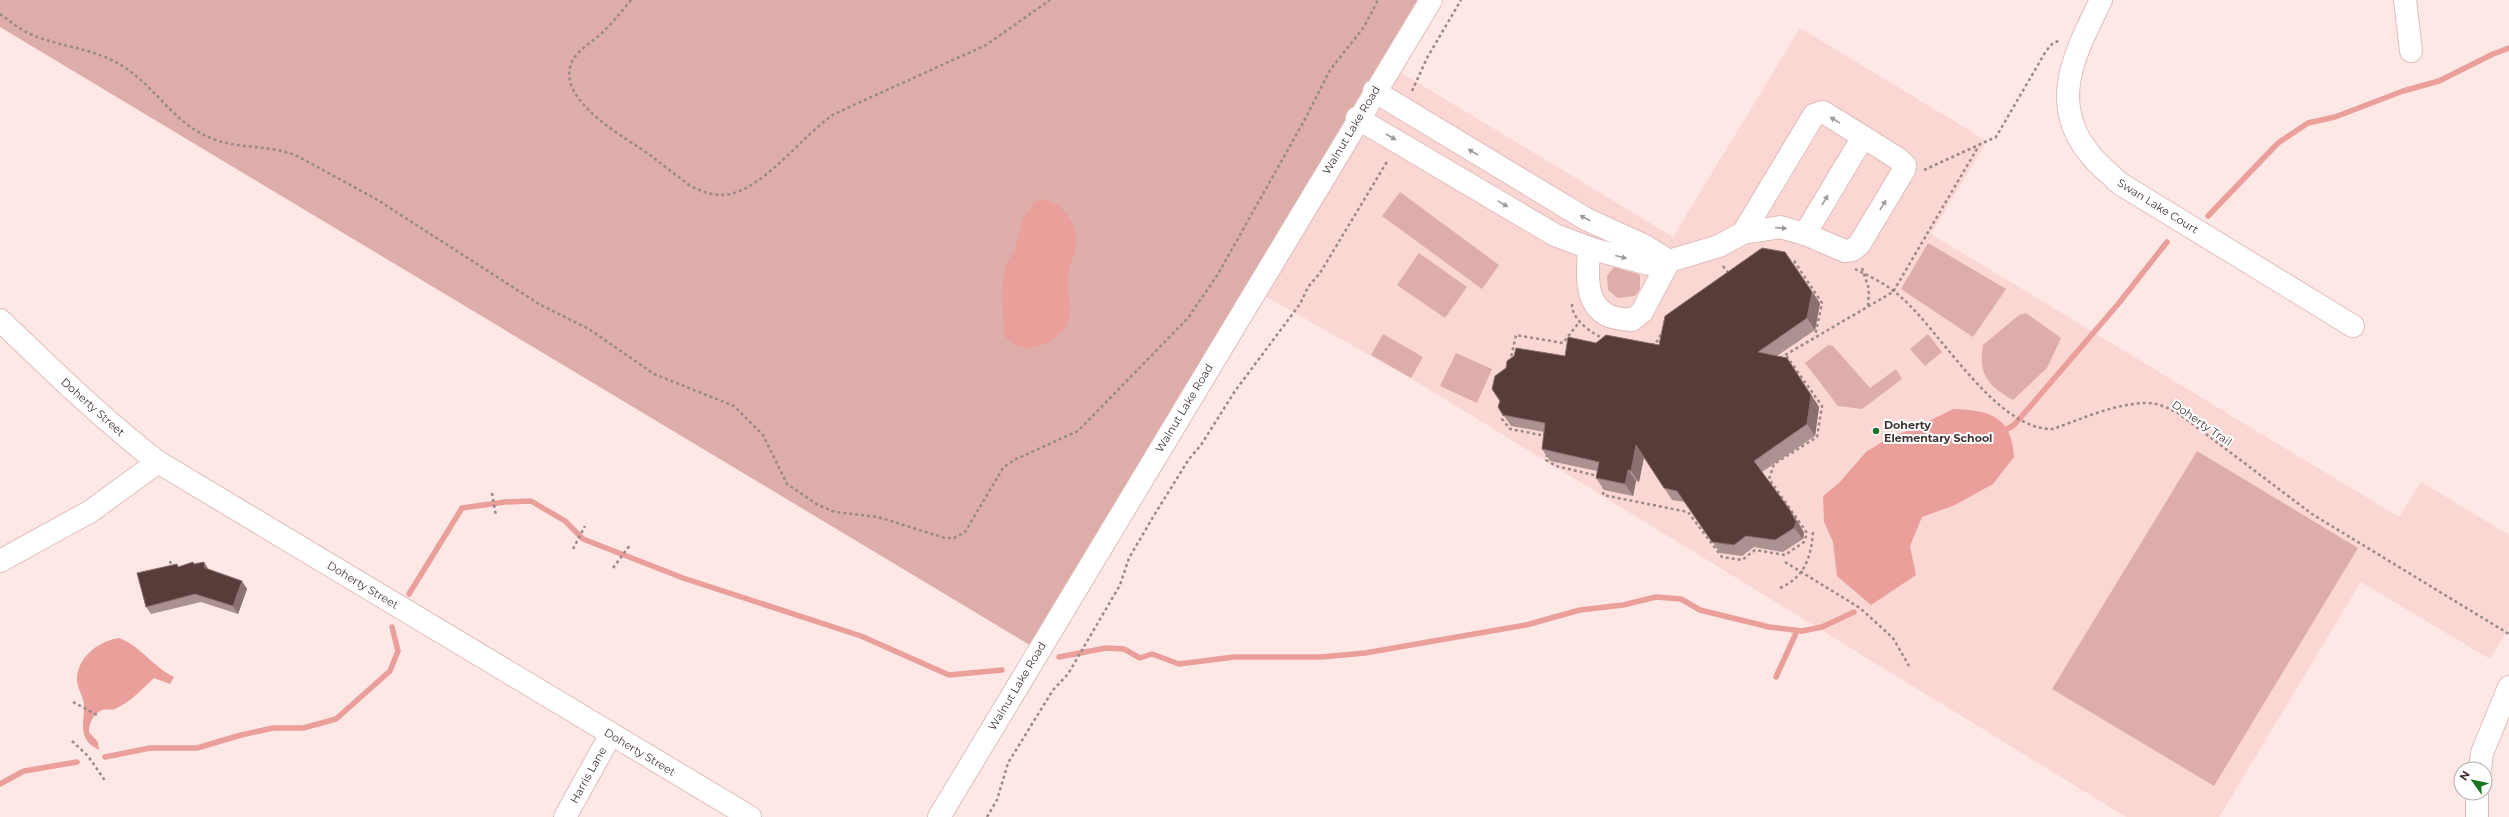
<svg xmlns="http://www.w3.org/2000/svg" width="2509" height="817" font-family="Montserrat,sans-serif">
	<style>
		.built { fill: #fbd7d4 }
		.green { fill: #ddada9 }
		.water { fill: #eb9f9a }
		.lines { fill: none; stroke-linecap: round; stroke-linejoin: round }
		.stream { stroke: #eb9f9a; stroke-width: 5.5 }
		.minor-casing { stroke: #e0bdba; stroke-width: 24 }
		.path { stroke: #9b8988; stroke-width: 2.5; stroke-dasharray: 3 3; stroke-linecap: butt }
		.minor { stroke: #fff; stroke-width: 22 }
		.wall { fill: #ab9290 }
		.shaded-wall { fill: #8a706e }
		.building { fill: #583c3a; stroke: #8a706e }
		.oneway { fill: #a09998 }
		.poi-dot { fill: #197524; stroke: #fff; stroke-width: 1.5 }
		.labels { text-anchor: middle; stroke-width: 4; stroke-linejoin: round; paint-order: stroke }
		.street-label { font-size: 11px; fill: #413332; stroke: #fff }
		.poi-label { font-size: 11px; font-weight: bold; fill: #413332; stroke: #fff; text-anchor: start }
	</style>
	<rect width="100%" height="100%" fill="#fee8e6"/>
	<path class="built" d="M1800,28L1987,141L1931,234L2399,517L2421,482L2509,535V628L2490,659L2361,582L2219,817H2126L1412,379L1256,291L1392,67L1673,237Z"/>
	<g class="green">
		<path d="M0,0H1429L1038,650L0,27Z"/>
		<path d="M1400,192L1499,265L1482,289L1382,216Z"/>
		<path d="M1928,243L2006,289L1973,337L1901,289Z"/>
		<path d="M1419,253L1467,287L1445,318L1397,285Z"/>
		<path d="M1614,267L1640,275V289L1635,296L1618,298L1608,290L1607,276Z"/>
		<path d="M2026,313L2061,338L2047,368L2013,400C1988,386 1978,374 1983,345L2019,315Z"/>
		<path d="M1383,334L1423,357L1411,378L1371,355Z"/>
		<path d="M1928,334L1942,352L1925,366L1910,349Z"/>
		<path d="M1828,345L1833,346L1870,388L1896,369L1902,379L1862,409L1838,406L1805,363Z"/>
		<path d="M1456,353L1492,369L1477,403L1440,386Z"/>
		<path d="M2197,451L2358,548L2214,786L2052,689Z"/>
	</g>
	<g class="water">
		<path d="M1043,199C1064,204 1079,225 1076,247C1075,256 1069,264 1068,273C1066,290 1074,309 1067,325C1065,330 1061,332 1057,336C1042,349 1017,355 1004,335L1002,290L1005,267L1015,249L1023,219L1034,202Z"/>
		<path d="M1953,409C1989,410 2012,416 2014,457L1993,484L1955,505L1922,517L1910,546L1916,575L1871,605L1837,576L1833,542L1824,522L1823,496L1839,483L1866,452L1888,438L1915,428Z"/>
		<path d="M119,638C142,647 153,667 174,677L170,684L154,678C142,689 131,702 115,709C111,711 105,708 100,711C92,716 89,724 89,732L98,742L99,750C76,739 85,722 84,704C83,695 76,687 77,677C79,656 99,641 119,638Z"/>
	</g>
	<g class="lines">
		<g class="stream">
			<path d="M2208,216L2278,143L2308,123L2335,117L2403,91L2439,81L2493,54L2509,48"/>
			<path d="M2002,432L2014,425L2028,409L2119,303L2167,242"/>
			<path d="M409,594L462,508L505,502L531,501L565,521L583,539L683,578L861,636L949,675L1002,670"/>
			<path d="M1059,657L1106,648L1124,649L1140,658L1152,654L1179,664L1234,657H1321L1365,653L1526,625L1580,610L1623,605L1656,597L1681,599L1700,610L1769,627L1802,631L1822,627L1854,612"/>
			<path d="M1776,677L1797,631"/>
			<path d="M105,757L150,748H197L241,735L273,728H303L336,719L390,671L398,651L392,627"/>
			<path d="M0,784L24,771L77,762"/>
		</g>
		<defs>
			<g id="minor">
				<path d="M2101,0C2077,50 2047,101 2089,153C2097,164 2109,173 2119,183L2353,326"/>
				<path d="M2405,0L2411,51"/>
				<path d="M1374,91L1586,219L1645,246L1669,261"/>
				<path d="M1357,118L1555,235L1589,248L1648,264L1669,261L1719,246L1743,233L1780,227L1805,234L1845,251L1852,250L1859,245L1904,170L1905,165L1897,158L1823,112L1814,115L1743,233"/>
				<path d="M1805,234L1863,137"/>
				<path d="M1589,248C1588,270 1583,302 1607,315C1614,319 1624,319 1632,320L1642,312L1669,261"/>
				<path d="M0,320C51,369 102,419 158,462L750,817"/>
				<path d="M0,561L91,511L158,462"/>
				<path d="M2480,769L2482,753L2509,687"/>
				<path d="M2477,793V817"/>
				<path d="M565,817L611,734"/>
				<path d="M939,817L1431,0"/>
			</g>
		</defs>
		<use href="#minor" class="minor-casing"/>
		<g class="path">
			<path d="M631,0C622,11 613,22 603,32C593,42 576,50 571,64C557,101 626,138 650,155C663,165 676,175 689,185C702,192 715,197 730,194C765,187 803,135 834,114L986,45L1050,0"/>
			<path d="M0,14C10,21 19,29 30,34C62,48 98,48 127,69C160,92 178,129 219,141C245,149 274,145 299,157L376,199L539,304L589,329L654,374L734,406L763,435L787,484L818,505L835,512L878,517L945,538H954L965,532L1003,468L1014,460L1078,431L1188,318L1218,274L1304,121L1330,70L1364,27L1378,0"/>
			<path d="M1412,91L1427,58L1461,0"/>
			<path d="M1924,170L1996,137L2046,51L2053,43L2061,40"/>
			<path d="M1788,260L1794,261L1822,303L1815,336"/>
			<path d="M1723,266L1729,274"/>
			<path d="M1862,268L1869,289L1868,306"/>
			<path d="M1855,269C1871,277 1890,286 1902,298C1941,332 1997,431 2053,429C2081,419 2114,404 2145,403C2157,402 2167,408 2178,413L2312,514L2509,634"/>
			<path d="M1572,304C1571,319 1592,334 1605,339"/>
			<path d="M1651,345L1656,343L1662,333"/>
			<path d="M1780,358L1893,292L1978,147"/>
			<path d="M1510,362L1516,335L1563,343L1580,321"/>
			<path d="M1504,413L1502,419L1510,429L1546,436"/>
			<path d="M1547,454L1546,460L1556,466L1598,476"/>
			<path d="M1604,486L1603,495L1688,512L1722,557L1742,560L1755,550L1785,555L1804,542L1807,533L1769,479L1774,464L1817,437L1822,406L1785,354"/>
			<path d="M492,493L496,516"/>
			<path d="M573,549L585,526"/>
			<path d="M170,561L172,568"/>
			<path d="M1785,562L1860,608L1893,638L1909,666"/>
			<path d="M613,568L630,545"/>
			<path d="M1780,588C1805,577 1811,557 1813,532"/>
			<path d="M73,702L99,716"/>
			<path d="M72,741L88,756L106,782"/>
			<path d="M987,817L997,800L1008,763L1053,690L1068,674L1120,585L1129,558L1153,517L1189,459L1201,445L1235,391L1300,304L1308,287L1320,273L1388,160"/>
		</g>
		<use href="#minor" class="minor"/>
	</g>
	<g class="wall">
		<path d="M1820,303L1815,330L1777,356L1795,370L1819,407L1815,436L1762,472L1798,522L1804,533L1803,539L1783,552L1754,547L1742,556L1720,553L1685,502L1672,500L1644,457L1639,482L1636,481L1633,496L1604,490L1596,478L1597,471L1550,461L1542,449L1544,432L1511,426L1498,407L1565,356L1596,343L1659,345Z"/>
		<path d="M194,564L209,569L247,589L238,614L201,602L151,614L146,607L178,567Z"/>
	</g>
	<g class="shaded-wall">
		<path d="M1793,263L1820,303L1815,330L1807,318Z"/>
		<path d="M1787,358L1819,407L1815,436L1807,424Z"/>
		<path d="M1636,445L1644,457L1639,482L1631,471Z"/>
		<path d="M1628,470L1636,481L1633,496L1625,484Z"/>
		<path d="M1790,510L1798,522L1804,533L1803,539L1794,528Z"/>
		<path d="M204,562L209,570L205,568Z"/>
		<path d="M242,581L247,589L238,614L233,606Z"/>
	</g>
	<g class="building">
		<path d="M1762,248L1785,252L1812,292L1807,318L1758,352L1787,358L1811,395L1807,424L1754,461L1790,510L1796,522L1794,528L1775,540L1746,536L1734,545L1712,542L1677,491L1664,488L1636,445L1631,471L1628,470L1625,484L1596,478L1599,462L1542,449L1545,423L1503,415L1498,407L1500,401L1492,389L1495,376L1506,368L1507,361L1514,356L1516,348L1565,356L1568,337L1596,343L1606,335L1659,345L1665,316Z"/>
		<path d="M193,562L194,564L204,562L205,568L242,581L233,606L195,594L146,607L137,573L177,564L178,567Z"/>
	</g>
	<defs><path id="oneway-solid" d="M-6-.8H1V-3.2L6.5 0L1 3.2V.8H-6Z"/></defs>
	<g class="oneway">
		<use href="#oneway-solid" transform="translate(1835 120) rotate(-149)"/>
		<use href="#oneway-solid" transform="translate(1391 137) rotate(30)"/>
		<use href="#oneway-solid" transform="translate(1473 152) rotate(-149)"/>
		<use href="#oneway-solid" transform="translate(1825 200) rotate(-59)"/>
		<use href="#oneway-solid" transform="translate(1503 204) rotate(31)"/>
		<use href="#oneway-solid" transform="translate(1883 205) rotate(-58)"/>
		<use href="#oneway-solid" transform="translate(1585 218) rotate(-152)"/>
		<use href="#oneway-solid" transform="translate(1781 228) rotate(5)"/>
		<use href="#oneway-solid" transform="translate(1621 257) rotate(14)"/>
	</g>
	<circle class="poi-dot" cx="1876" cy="431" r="4"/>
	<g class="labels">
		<g class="street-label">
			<text transform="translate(1351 130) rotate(-59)" y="4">Walnut Lake Road</text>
			<text transform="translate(2158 206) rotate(32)" y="4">Swan Lake Court</text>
			<text transform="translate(93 407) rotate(42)" y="4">Doherty Street</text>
			<text transform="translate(1184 408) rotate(-59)" y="4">Walnut Lake Road</text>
			<text transform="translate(2202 423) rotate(35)" y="4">Doherty Trail</text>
			<text transform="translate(363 585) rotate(31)" y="4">Doherty Street</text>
			<text transform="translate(1017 686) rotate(-59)" y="4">Walnut Lake Road</text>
			<text transform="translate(640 752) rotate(31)" y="4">Doherty Street</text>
			<text transform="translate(588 775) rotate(-61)" y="4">Harris Lane</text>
		</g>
		<g class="poi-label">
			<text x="1884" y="429">Doherty<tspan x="1884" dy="13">Elementary School</tspan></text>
		</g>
	</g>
	<g transform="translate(2473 781) rotate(303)"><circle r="19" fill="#ffffff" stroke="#b3adad"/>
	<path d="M0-3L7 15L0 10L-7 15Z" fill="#197524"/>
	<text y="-6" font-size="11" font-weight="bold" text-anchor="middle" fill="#413332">N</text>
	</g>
</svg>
